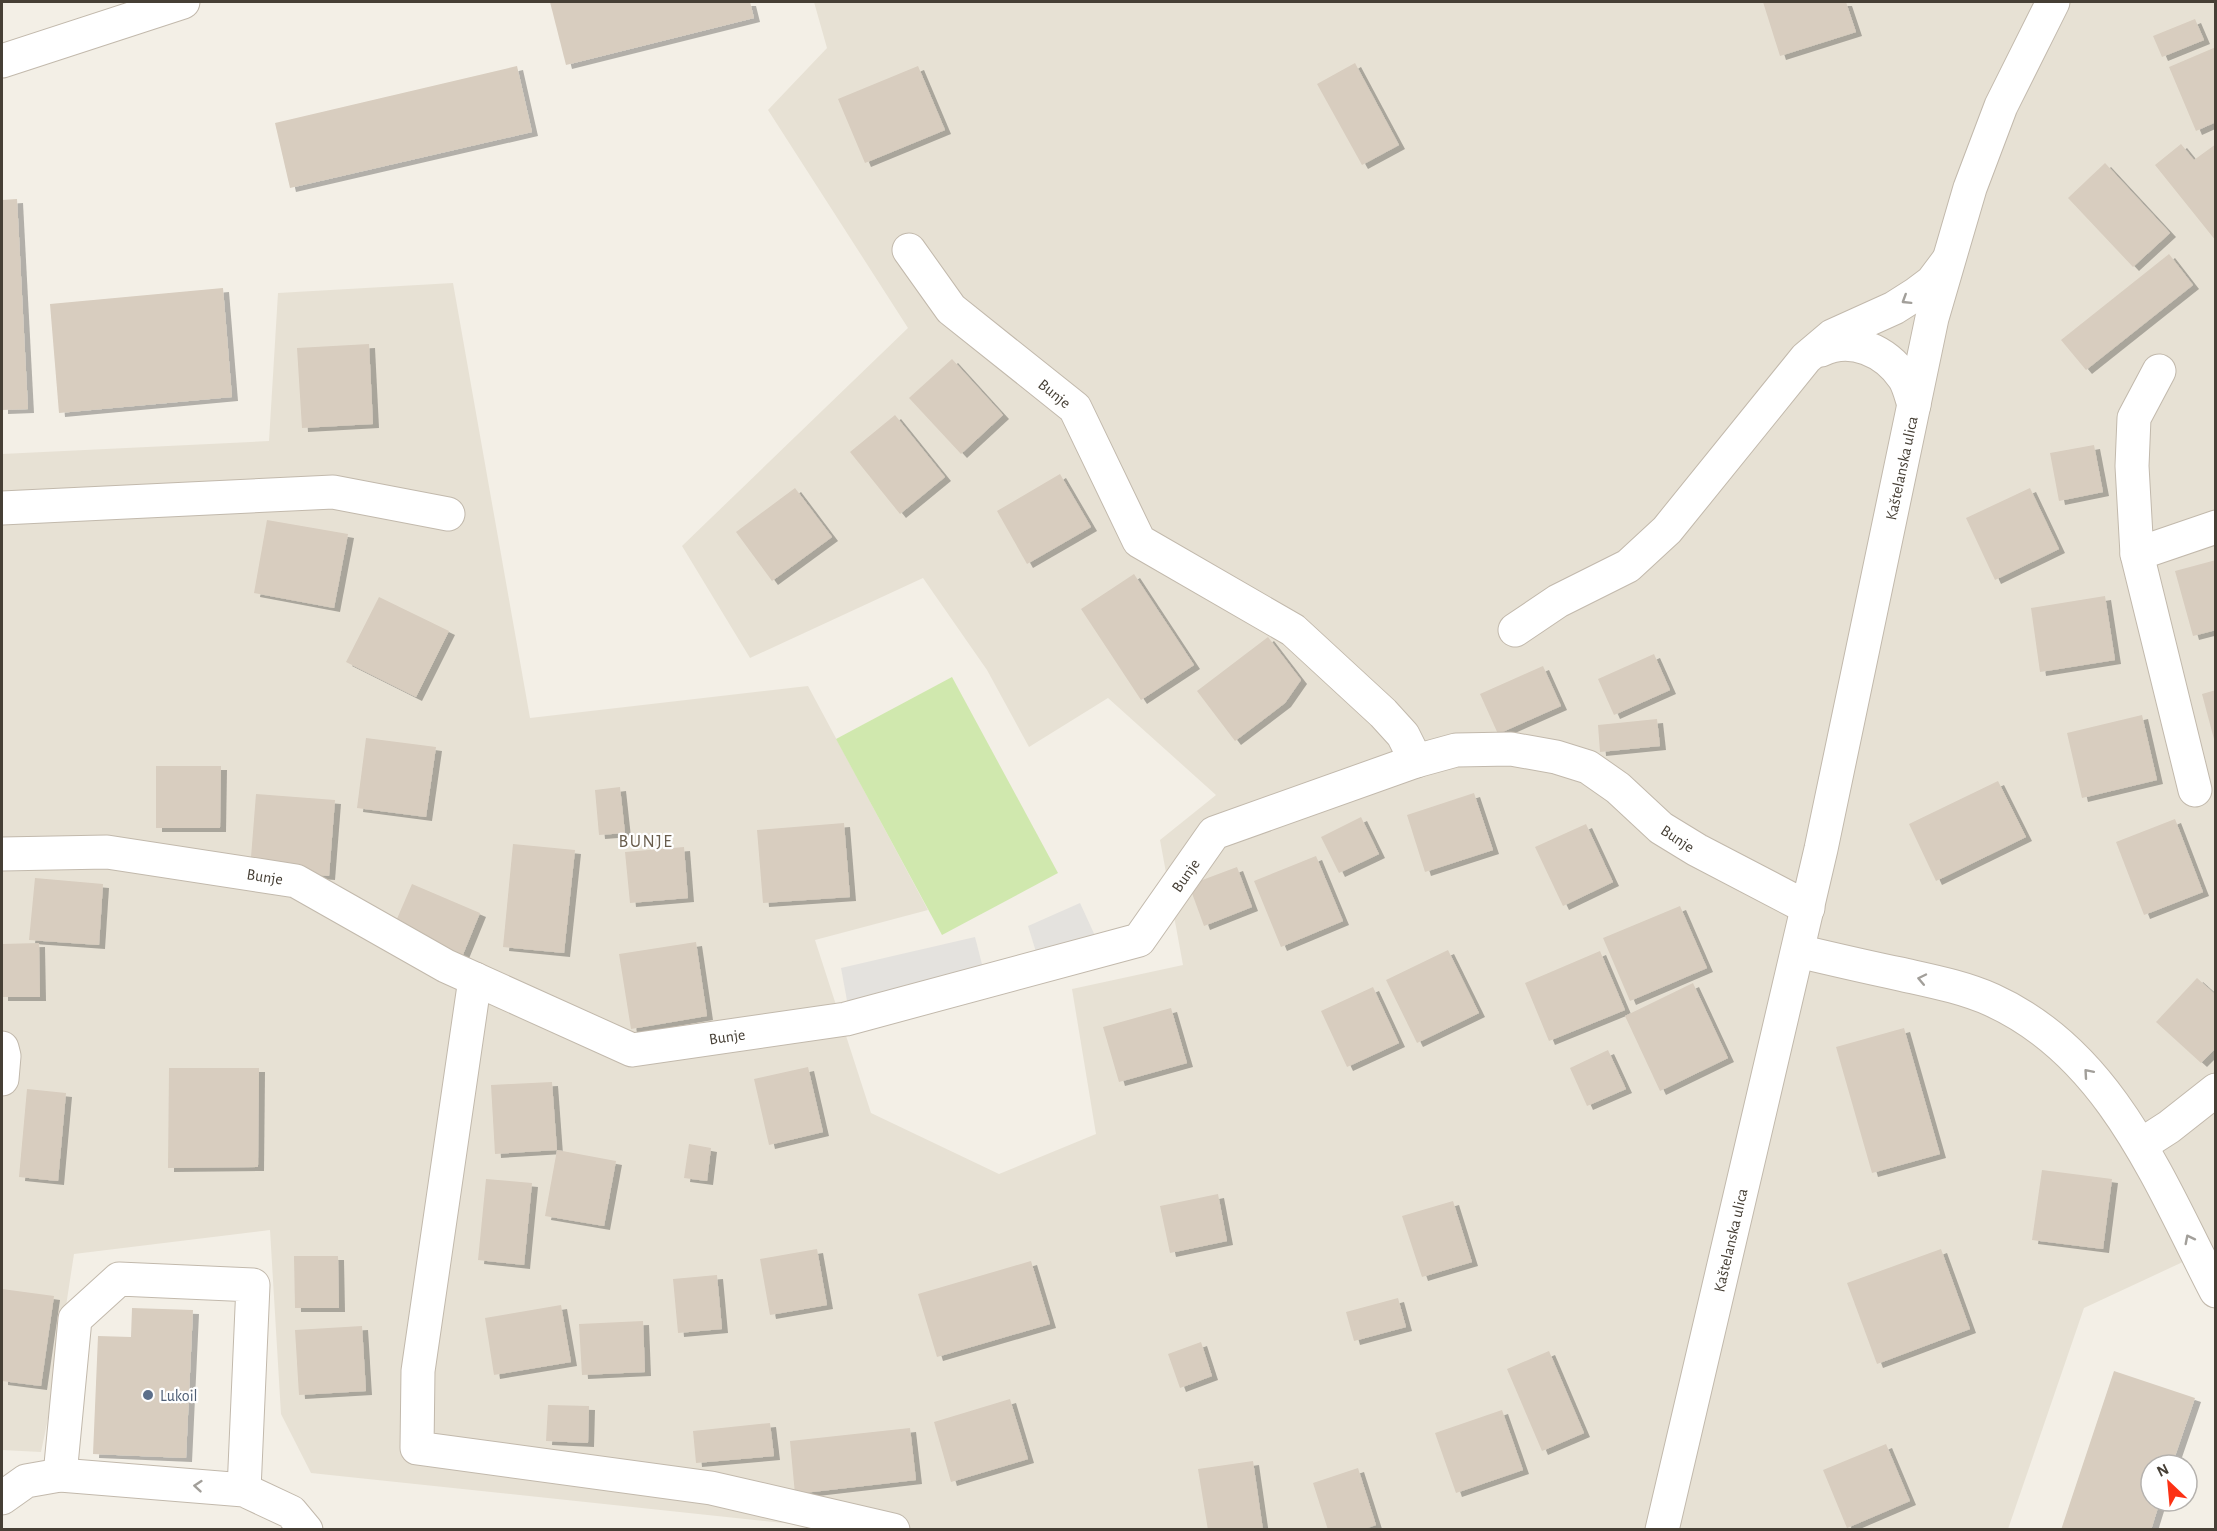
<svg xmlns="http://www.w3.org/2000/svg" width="2217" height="1531" font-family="'Alegreya Sans',sans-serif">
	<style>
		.residential { fill: #e7e1d4 }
		.green { fill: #d0e8ae }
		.parking { fill: #e4e2de }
		.building { fill: #d8cdbf; filter: url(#shadow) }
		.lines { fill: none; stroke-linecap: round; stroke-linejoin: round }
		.minor-casing { stroke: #c2b9ac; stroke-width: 35 }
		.minor { stroke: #fff; stroke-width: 33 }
		.oneway { stroke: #a29f9a }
		.service-dot { fill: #5c6f8a; stroke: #fff; stroke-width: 2 }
		.labels { text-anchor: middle; stroke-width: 4.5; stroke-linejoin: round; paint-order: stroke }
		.street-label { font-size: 16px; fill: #463f35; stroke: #fff }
		.service-label { font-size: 16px; fill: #4e5e75; stroke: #fff; text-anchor: start }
		.neighbourhood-label { font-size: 18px; letter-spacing: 1.5px; fill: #695d4c; stroke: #fff }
	</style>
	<defs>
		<filter id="shadow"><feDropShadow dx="6" dy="4" stdDeviation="0" flood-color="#0004"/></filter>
	</defs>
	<rect width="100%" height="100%" fill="#f3efe6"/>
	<path class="residential" d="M814,2H2215V1247L2084,1308L2008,1529L849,1530L311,1473L281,1414L270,1230L74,1254L51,1404L41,1452L2,1450V454L269,441L278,293L453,283L530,718L808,686L928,910L815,940L871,1113L999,1174L1096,1134L1072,989L1183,965L1160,840L1216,795L1108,698L1029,747L987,670L923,578L750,658L682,546L908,328L768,110L827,48Z"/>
	<path class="green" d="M952,677L1058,873L942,935L836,739Z"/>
	<g class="parking">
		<path d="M1080,903L1097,940L1037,955L1028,926Z"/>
		<path d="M975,937L984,972L848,1006L841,968Z"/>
	</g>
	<g class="building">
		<path d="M550,2H750L754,18L566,65Z"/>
		<path d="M1763,2H1846L1856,32L1780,56Z"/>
		<path d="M2195,19L2204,40L2162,57L2153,36Z"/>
		<path d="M2216,47V122L2196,131L2169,67Z"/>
		<path d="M1355,63L1399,145L1362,165L1317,84Z"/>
		<path d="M517,66L532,132L290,188L275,123Z"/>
		<path d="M918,66L945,130L865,163L838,99Z"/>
		<path d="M2181,144L2194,160L2216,144V241L2155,165Z"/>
		<path d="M2105,163L2170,233L2133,267L2068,198Z"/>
		<path d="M17,199L28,409L2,410V200Z"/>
		<path d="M2169,254L2193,285L2086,370L2061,340Z"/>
		<path d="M223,288L232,397L59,413L50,304Z"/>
		<path d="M369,344L373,424L302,428L297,348Z"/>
		<path d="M952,359L1003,415L961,454L909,398Z"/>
		<path d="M895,415L945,477L900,514L850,452Z"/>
		<path d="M2094,445L2103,492L2059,501L2050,453Z"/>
		<path d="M1060,474L1091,527L1027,564L997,511Z"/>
		<path d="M795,488L832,537L772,581L736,532Z"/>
		<path d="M2030,488L2059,549L1995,580L1966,518Z"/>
		<path d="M267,520L348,534L334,608L254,593Z"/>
		<path d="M2216,560V630L2193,636L2175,571Z"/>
		<path d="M1134,574L1194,665L1141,700L1081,609Z"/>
		<path d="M2105,596L2115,660L2040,672L2031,608Z"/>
		<path d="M379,597L449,631L416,697L346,662Z"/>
		<path d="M1268,637L1301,680L1285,703L1235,741L1197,691Z"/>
		<path d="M1654,654L1670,690L1614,715L1598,679Z"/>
		<path d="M1543,666L1561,706L1498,734L1480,694Z"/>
		<path d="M2216,690V743H2215L2202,694Z"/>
		<path d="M2142,715L2157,780L2082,798L2067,733Z"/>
		<path d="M1657,719L1660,746L1600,752L1598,725Z"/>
		<path d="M366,738L436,747L426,817L357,808Z"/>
		<path d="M156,766H221L220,828H156Z"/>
		<path d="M1998,781L2026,837L1936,881L1909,824Z"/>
		<path d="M620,787L625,833L599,835L595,790Z"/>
		<path d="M1474,793L1493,850L1425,872L1407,815Z"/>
		<path d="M256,794L335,800L329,876L250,870Z"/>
		<path d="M1361,817L1379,854L1339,873L1321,837Z"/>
		<path d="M2175,819L2203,892L2144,915L2116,842Z"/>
		<path d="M844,823L850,897L763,903L757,830Z"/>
		<path d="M1586,824L1613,882L1563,906L1535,847Z"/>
		<path d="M513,844L575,850L564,953L503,947Z"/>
		<path d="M684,847L688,898L630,903L625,852Z"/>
		<path d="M1316,856L1343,921L1281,947L1254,881Z"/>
		<path d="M1237,867L1252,907L1204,926L1189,885Z"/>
		<path d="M35,878L103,884L99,945L29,940Z"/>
		<path d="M412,884L480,913L462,957L393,928Z"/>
		<path d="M1680,906L1707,968L1630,1001L1603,938Z"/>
		<path d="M696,942L707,1016L631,1029L619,954Z"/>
		<path d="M39,943L40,997H2V944Z"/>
		<path d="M1448,950L1479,1013L1417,1043L1386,980Z"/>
		<path d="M1600,951L1625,1010L1549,1041L1525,983Z"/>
		<path d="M2197,978L2216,995V1048L2201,1063L2156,1022Z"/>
		<path d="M1693,983L1728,1058L1660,1091L1625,1016Z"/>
		<path d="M1373,987L1399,1043L1347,1067L1321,1011Z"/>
		<path d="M1171,1008L1187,1063L1119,1082L1103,1027Z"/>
		<path d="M1904,1028L1940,1154L1872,1173L1836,1047Z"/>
		<path d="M1608,1050L1626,1089L1587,1106L1570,1068Z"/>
		<path d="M808,1067L823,1132L769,1145L754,1079Z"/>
		<path d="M169,1068H259L258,1167L168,1168Z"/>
		<path d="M552,1082L557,1150L495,1154L491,1085Z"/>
		<path d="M27,1089L66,1093L58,1181L19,1177Z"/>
		<path d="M689,1144L711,1148L707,1181L684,1178Z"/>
		<path d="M557,1150L616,1161L604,1226L545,1216Z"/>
		<path d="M2042,1170L2112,1179L2103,1249L2032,1240Z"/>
		<path d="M486,1179L532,1183L524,1265L478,1260Z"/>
		<path d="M1218,1194L1227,1241L1170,1253L1160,1206Z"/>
		<path d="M1453,1201L1472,1262L1422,1277L1402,1216Z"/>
		<path d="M817,1249L827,1305L770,1315L760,1259Z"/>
		<path d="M1941,1249L1970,1329L1877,1364L1847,1283Z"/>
		<path d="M294,1256H338L339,1308H295Z"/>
		<path d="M1031,1261L1050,1324L937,1357L918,1294Z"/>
		<path d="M717,1275L722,1329L678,1333L673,1279Z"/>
		<path d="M2,1289L54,1296L41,1386L2,1381Z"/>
		<path d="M1398,1298L1406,1327L1354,1341L1346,1312Z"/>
		<path d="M561,1305L571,1362L494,1375L485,1318Z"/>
		<path d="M132,1308L193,1310L186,1458L93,1454L98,1336L131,1337Z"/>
		<path d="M643,1321L645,1372L582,1375L579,1324Z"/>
		<path d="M362,1326L366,1391L299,1395L295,1330Z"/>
		<path d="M1201,1342L1212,1376L1180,1388L1168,1354Z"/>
		<path d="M1549,1351L1584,1433L1542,1451L1507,1369Z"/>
		<path d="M2114,1371L2195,1398L2172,1465H2151V1501H2160L2151,1530H2061Z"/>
		<path d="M1010,1399L1028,1459L951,1482L934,1422Z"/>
		<path d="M548,1405L589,1406L588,1443L546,1441Z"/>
		<path d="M1502,1410L1523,1470L1456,1493L1435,1433Z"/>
		<path d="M770,1423L774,1456L696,1463L693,1431Z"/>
		<path d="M910,1428L916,1480L795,1494L790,1441Z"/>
		<path d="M1886,1444L1910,1501L1847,1528L1823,1470Z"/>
		<path d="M1253,1461L1263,1530H1208L1198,1469Z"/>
		<path d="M1358,1468L1376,1525L1362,1530H1328L1313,1483Z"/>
	</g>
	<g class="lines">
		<defs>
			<g id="minor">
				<path d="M2,61L183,2"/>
				<path d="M909,250L951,309L1075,408L1139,541L1293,630L1383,713L1403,735L1416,761"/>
				<path d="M1821,350C1851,335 1886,351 1904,378C1909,386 1911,396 1914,405"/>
				<path d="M2159,371L2134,418L2132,466L2137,554L2195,790"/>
				<path d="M2,508L333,492L448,514"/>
				<path d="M2137,554L2216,527"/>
				<path d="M1515,630L1558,601L1628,566L1667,530L1806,358L1832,336L1894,308L1916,294L1932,282L1947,262"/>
				<path d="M2,854L107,852L296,881L446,966L632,1050L846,1019L1139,940L1214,833L1416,761L1456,750L1511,749L1556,757L1588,767L1618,788L1661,828L1697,850L1808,908"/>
				<path d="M1798,951C1832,959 1866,967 1900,974C1931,981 1963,987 1992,1000C2111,1054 2160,1183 2216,1291"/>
				<path d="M475,979L418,1371L417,1448L711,1488L893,1530"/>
				<path d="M2,1048L4,1056L2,1079"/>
				<path d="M2141,1145L2169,1127L2216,1090"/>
				<path d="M60,1475L75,1319L119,1279L253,1285L244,1490"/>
				<path d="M2,1498L26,1481L60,1475L244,1490L291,1512L306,1530"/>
				<path d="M1662,1530L1821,849L1932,318L1970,188L2001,106L2053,2"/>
			</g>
		</defs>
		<use href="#minor" class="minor-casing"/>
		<use href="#minor" class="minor"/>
	</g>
	<defs><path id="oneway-chevron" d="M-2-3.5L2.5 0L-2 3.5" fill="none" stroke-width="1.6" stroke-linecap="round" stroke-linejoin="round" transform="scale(1.5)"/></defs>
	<g class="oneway">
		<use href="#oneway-chevron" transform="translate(1906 300) rotate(148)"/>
		<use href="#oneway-chevron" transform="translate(1922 979) rotate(-168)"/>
		<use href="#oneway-chevron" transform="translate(2088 1073) rotate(-131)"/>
		<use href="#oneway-chevron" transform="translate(2189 1239) rotate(-117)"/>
		<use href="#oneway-chevron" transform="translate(198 1486) rotate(-175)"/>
	</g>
	<circle class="service-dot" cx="148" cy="1395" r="6"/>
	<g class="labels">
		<g class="street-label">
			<text transform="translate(1055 393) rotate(39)" y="6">Bunje</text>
			<text transform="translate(1901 468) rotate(-78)" y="6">Kaštelanska ulica</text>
			<text transform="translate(1678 838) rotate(33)" y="6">Bunje</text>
			<text transform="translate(1185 875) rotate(-55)" y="6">Bunje</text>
			<text transform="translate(265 876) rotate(9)" y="6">Bunje</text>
			<text transform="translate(727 1036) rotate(-8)" y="6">Bunje</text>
			<text transform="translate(1730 1240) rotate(-77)" y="6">Kaštelanska ulica</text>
		</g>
		<g class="service-label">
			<text x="160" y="1401">Lukoil</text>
		</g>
		<g class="neighbourhood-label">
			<text x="646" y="847">BUNJE</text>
		</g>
	</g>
	<rect width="2217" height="1531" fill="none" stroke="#463f35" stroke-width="6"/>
	<g transform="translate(2169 1483) rotate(334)"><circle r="28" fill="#ffffff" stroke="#b5b2ae" stroke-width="1.5"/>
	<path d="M0-4.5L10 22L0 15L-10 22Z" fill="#fc3114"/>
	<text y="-9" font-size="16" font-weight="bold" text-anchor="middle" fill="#463f35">N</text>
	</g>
</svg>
